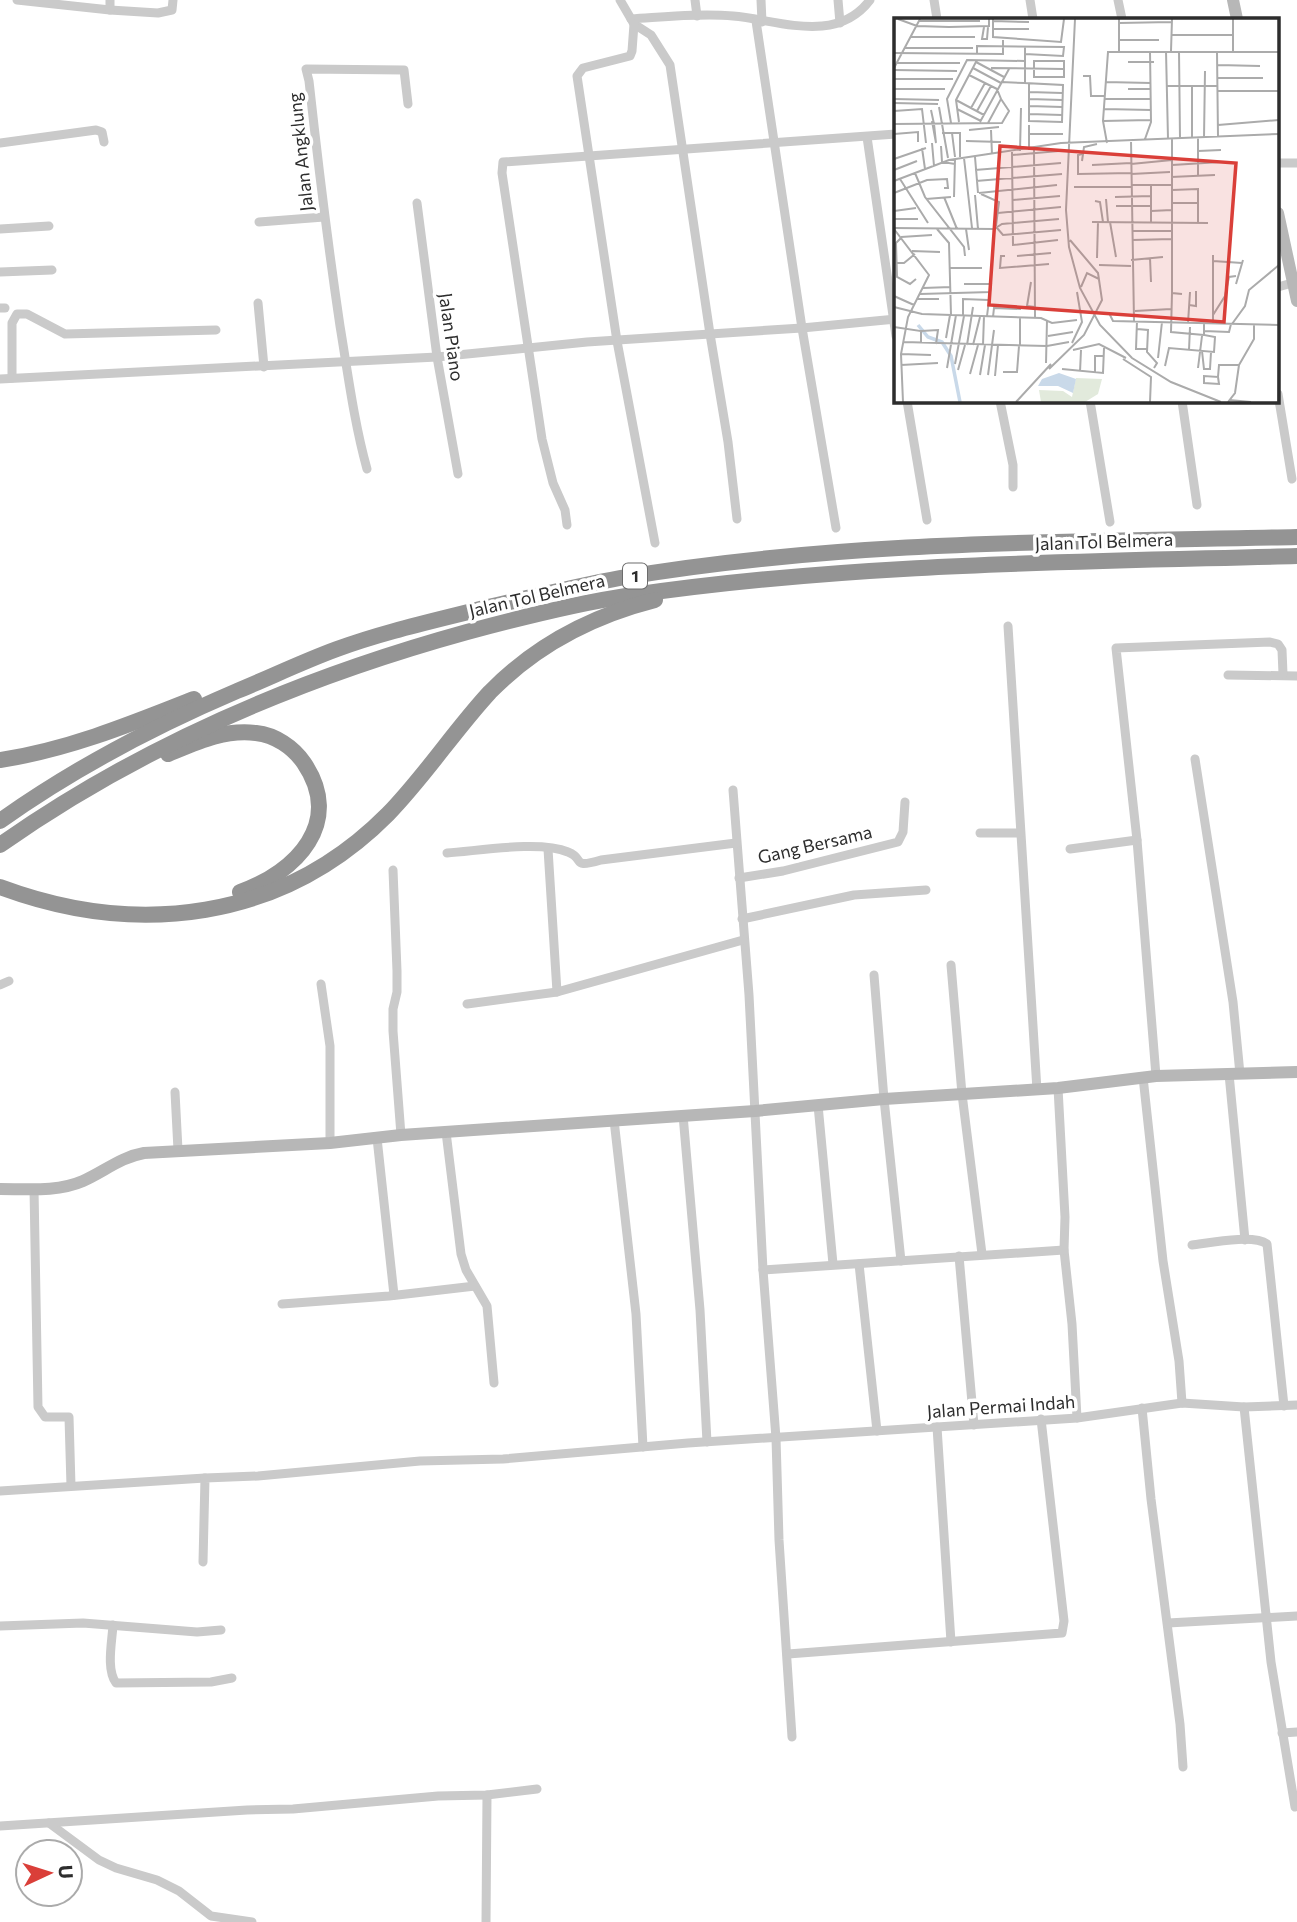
<svg xmlns="http://www.w3.org/2000/svg" width="1297" height="1922" font-family="Commissioner,sans-serif">
	<style>
		.lines { fill: none; stroke-linecap: round; stroke-linejoin: round }
		.street { stroke: #cacaca; stroke-width: 9 }
		.secondary { stroke: #b7b7b7; stroke-width: 12 }
		.highway { stroke: #949494; stroke-width: 16 }
		.labels { text-anchor: middle; stroke-width: 7; stroke-linejoin: round; paint-order: stroke }
		.shield { fill: #fff; stroke: #6c6c6c; stroke-width: 2 }
		.shield-label { font-size: 16px; font-weight: bold; fill: #2d2d2d }
		.street-label { font-size: 18px; fill: #2d2d2d; stroke: #fff }
		.inset-river { fill: none; stroke: #c9d9e9; stroke-width: 3.5 }
		.inset-road { fill: none; stroke: #ababab; stroke-width: 2 }
		.view { fill: #da3f39; fill-opacity: 0.15; stroke: #da3f39; stroke-width: 3.5 }
		.inset-edge { fill: none; stroke: #2d2d2d; stroke-width: 3.5 }
	</style>
	<rect width="100%" height="100%" fill="#fff"/>
	<g class="lines">
		<g class="street">
			<path d="M17,0L110,10L158,13L172,10L173,0"/>
			<path d="M110,0V10"/>
			<path d="M620,0L634,24L651,35L670,65L710,334L728,442L737,519"/>
			<path d="M695,0L697,16"/>
			<path d="M761,0L762,22"/>
			<path d="M838,0L840,23"/>
			<path d="M934,0L937,19"/>
			<path d="M1030,0L1033,19"/>
			<path d="M1118,0L1122,19"/>
			<path d="M631,19C664,17 700,13 733,16C779,20 836,45 870,0"/>
			<path d="M756,21L802,328L836,528"/>
			<path d="M634,24L632,51L630,56L583,68L577,76L617,341L655,543"/>
			<path d="M867,137L896,336"/>
			<path d="M0,143L96,130L102,132L104,142"/>
			<path d="M1278,163H1297"/>
			<path d="M417,203L437,357L458,474"/>
			<path d="M259,222L324,217"/>
			<path d="M0,229L49,226"/>
			<path d="M0,272L52,270"/>
			<path d="M1278,287L1292,283"/>
			<path d="M258,303L264,367"/>
			<path d="M0,308H5"/>
			<path d="M12,378V323L17,314H27L65,334L216,330"/>
			<path d="M0,379L437,357L587,342L802,328L896,319"/>
			<path d="M1278,394L1292,479"/>
			<path d="M907,401L927,520"/>
			<path d="M1000,401L1013,465V487"/>
			<path d="M1090,401L1110,522"/>
			<path d="M1182,401L1197,505"/>
			<path d="M367,469C354,422 348,374 340,326C328,245 318,163 309,81L306,69L404,70L408,104"/>
			<path d="M567,525L565,510L553,483L542,439L502,173L503,162L896,134"/>
			<path d="M1008,626L1037,1090"/>
			<path d="M1228,675L1297,676"/>
			<path d="M1195,759L1233,1002L1240,1074"/>
			<path d="M733,790L749,995L763,1270L776,1438L779,1540L792,1737"/>
			<path d="M980,833H1020"/>
			<path d="M548,849L557,992"/>
			<path d="M1070,849L1137,840"/>
			<path d="M447,853C478,851 540,840 568,852C586,859 570,869 601,860L736,843"/>
			<path d="M393,870L397,971V992L393,1009V1031L401,1135"/>
			<path d="M739,878L783,871L898,842L903,832L905,802"/>
			<path d="M742,919L854,895L926,890"/>
			<path d="M951,965L962,1094L982,1254"/>
			<path d="M874,975L884,1099L901,1261"/>
			<path d="M321,984L330,1046V1143"/>
			<path d="M0,985L9,981"/>
			<path d="M467,1004L557,992L743,940"/>
			<path d="M1229,1074L1245,1240"/>
			<path d="M1156,1076L1137,840L1116,648L1270,642L1278,644L1282,650L1283,674"/>
			<path d="M1143,1077L1163,1261L1179,1361L1182,1403"/>
			<path d="M1058,1088L1065,1217L1064,1250L1072,1324L1077,1418"/>
			<path d="M175,1092L178,1150"/>
			<path d="M818,1105L833,1264"/>
			<path d="M683,1115L700,1310L707,1442"/>
			<path d="M614,1120L636,1314L643,1447"/>
			<path d="M446,1132L461,1254L466,1270L487,1306L494,1383"/>
			<path d="M377,1138L394,1295"/>
			<path d="M34,1189L38,1407L45,1417H69L71,1486"/>
			<path d="M1192,1245C1209,1243 1253,1234 1267,1244L1284,1406"/>
			<path d="M959,1256L974,1425"/>
			<path d="M859,1264L877,1431"/>
			<path d="M763,1270L1064,1250"/>
			<path d="M282,1304L389,1296L475,1286"/>
			<path d="M1244,1407L1271,1662L1295,1807"/>
			<path d="M1142,1408L1151,1499L1180,1724L1183,1767"/>
			<path d="M937,1427L951,1642"/>
			<path d="M0,1491L205,1478"/>
			<path d="M203,1562L205,1478L258,1476L420,1461L503,1459L688,1443L1077,1418L1182,1403L1244,1407L1297,1405"/>
			<path d="M1168,1623L1297,1616"/>
			<path d="M113,1625C112,1642 106,1669 116,1683L211,1682L232,1678"/>
			<path d="M0,1626L83,1623L197,1632L221,1630"/>
			<path d="M788,1654L1062,1633L1064,1621L1041,1419"/>
			<path d="M1282,1733L1297,1732"/>
			<path d="M49,1823L99,1860L116,1868L157,1880L179,1891L211,1916L252,1922"/>
			<path d="M0,1826L247,1810L293,1809L438,1796L487,1795L537,1789"/>
			<path d="M486,1922L487,1795"/>
		</g>
		<g class="secondary">
			<path d="M1233,0L1237,19"/>
			<path d="M1278,213L1297,301"/>
			<path d="M0,1189C27,1189 58,1192 83,1181C105,1171 121,1157 144,1153L330,1143L401,1135L755,1111L884,1099L1058,1088L1156,1076L1297,1072"/>
		</g>
		<g class="highway">
			<path d="M168,754C197,742 224,729 256,733C275,735 293,747 304,763C344,822 297,872 240,892"/>
			<path d="M0,760C67,750 131,724 194,699"/>
			<path d="M0,821C73,769 155,726 237,691C271,677 304,661 337,649C386,631 438,620 488,607C532,597 576,586 620,578C843,540 1071,542 1297,537"/>
			<path d="M0,845C142,745 300,678 467,632C519,618 573,604 626,596C849,563 1073,562 1297,556"/>
			<path d="M0,887C137,938 282,921 388,814C425,776 454,731 490,692C536,645 592,616 655,600"/>
		</g>
	</g>
	<g class="labels">
		<rect class="shield" x="623" y="563.5" width="24" height="25" rx="5"/>
		<g class="shield-label">
			<text x="635" y="582">1</text>
		</g>
		<g class="street-label">
			<text transform="translate(301 152) rotate(-96)" y="6">Jalan Angklung</text>
			<text transform="translate(451 337) rotate(82)" y="6">Jalan Piano</text>
			<text transform="translate(1104 542) rotate(-2)" y="6">Jalan Tol Belmera</text>
			<text transform="translate(537 596) rotate(-13)" y="6">Jalan Tol Belmera</text>
			<text transform="translate(815 845) rotate(-13)" y="6">Gang Bersama</text>
			<text transform="translate(1001 1407) rotate(-4)" y="6">Jalan Permai Indah</text>
		</g>
	</g>
	<g transform="translate(894 18)">
		<rect width="385" height="385" fill="#fff"/>
		<path d="M182,360L208,361L204,376L191,384H147L145,372L169,373L178,379Z" fill="#e2eadc"/>
		<path d="M165,355L182,361L179,375L164,368H144L148,361Z" fill="#c9d9e9"/>
		<path class="inset-river" d="M24,307L34,319L48,324L57,338L66,384"/>
		<path class="inset-road" d="M4,1L23,8L55,9L95,8V1M99,1V19L167,24L170,1M181,1L172,192L175,229L186,270L206,307L238,340L277,364L327,384M339,1V34M26,3H86M99,3L135,4M225,5L277,4M90,9L88,21H93L94,9M99,11H135M277,17H339M17,19H81M225,22H265M131,28V65L169,67L168,104L135,103V66M11,30H79M225,33V1M272,33L274,121M277,33L278,1M285,33L286,121M323,34L324,119M0,35L109,36V22M83,36V28L170,29L169,38L131,36M140,43H170V59H140ZM82,44L110,59M234,44H260M3,45H66M324,47L366,48M0,50L26,1M79,50L107,65M97,50L170,51M0,52L63,53M75,57L103,71M189,58H196L197,78H210M324,60H369M0,61H59M107,64L130,65M211,64L257,65M298,67V120M273,68H324M0,71H51M234,71H257M324,73H385M135,74L168,75M0,81L45,82M135,81L168,82M210,81H257M62,82L90,97M0,85L44,86M135,88L168,89M45,89L54,140M77,90L91,65M63,91L87,103M210,91L257,92M37,92L40,106L42,125L38,103M0,93L28,91L32,125M83,93L97,68M135,96L168,97M209,103L256,102M65,104L62,82L83,42M86,104L115,51M57,105L53,81L73,42L131,43M94,105L107,81L103,71M0,106L108,105L115,93L107,81M324,107L385,102M75,112L105,109M97,112L98,137M48,115H66V139M58,115L61,139M0,116L24,114V124M135,116H169M304,120V158M310,120L311,53M251,121L257,104L256,33M278,121V275L288,276M237,122L240,303M72,123L107,124M38,125L40,148M213,125L209,103L214,34H385M47,128L48,144L61,146M28,130L31,151M140,131L141,300M135,132V107M126,133L127,90M304,133L327,132M118,134L119,227L164,222M188,136L184,137V156L237,155M118,137L165,133M81,139L84,175M70,140L78,210M0,141L32,130M188,143L190,129L203,126M237,146L278,142M198,147L237,145M278,147L327,144M0,152L23,143M81,152L167,145M21,155L31,179L70,229L71,238M237,156L276,154M277,159L321,157M6,161L34,205M0,163L55,142L167,125L385,116M82,163L168,156M238,167H278M180,169H237M278,172L304,171V205M0,175L33,162L53,161L54,170H50M85,175L163,167M87,176L105,184L102,208M81,177L84,211M50,179L63,211M60,179L61,141M221,179L257,178M32,181L57,179M212,181L214,204M119,182L166,178M201,183L206,184L209,204M278,185H304M222,188H257M0,193L22,190M257,193L278,192M104,195L167,189M0,201H24M198,204L314,205M216,204L222,239M257,204V168M0,210L100,211L108,206L165,201M103,210L109,217L167,212M0,211L35,257L14,299L7,336L9,384M43,211L55,225L57,297M72,211L75,232M238,213H278M7,219L38,217M7,220L2,225L3,259L16,266L22,261M238,222L278,221M18,233L46,234M111,238H107L106,250L155,246M123,238L157,235M203,240L204,204M256,240L257,264M237,242L269,239M319,243L348,245M2,245H10L21,236M205,247L237,248M55,250H88M137,264L133,288L141,289M70,266H97L93,298M342,266L349,242M187,269L193,255L205,261M29,270L57,269M278,275L277,314L310,317M26,276L97,274M0,278L20,287M23,281H45M295,287L302,288V273M0,289L28,296L147,300L158,305L183,302M241,293L277,291M215,295L219,303L385,307M319,297L331,278L335,259L342,258M69,298V281L95,282M99,299L100,290L127,291M243,303L242,331H253M294,305L296,274M319,305V237M338,306L351,288L355,272L385,247M0,309L27,313V325M243,311L254,312L253,334L263,345L260,350M27,313L44,312L42,326M310,313L335,314L337,306M154,318L179,314M52,320L56,297M10,324L153,328L175,324M178,325L188,304L183,274M73,327L79,289M79,327L86,299M89,327L90,298M126,328V300M179,332L205,326L232,340M295,332L296,309M308,333L310,351H316L317,334M7,336L37,337M264,340L268,304M229,341L257,359L256,384M152,345L153,302M61,346L70,298M7,347L44,345M271,348L275,330L320,334L321,319L310,317V306M53,350L62,297M304,350L308,318M155,351L190,317L208,282L204,255L176,222M168,351L209,355L210,330M64,352L71,327M109,354H123L125,328M186,354L187,332M201,354V338H209M76,356L84,327M86,357L91,327M94,357L100,312M101,358L104,327M324,359L325,366L310,365V358L324,359L325,347H345L360,321V307M335,382L357,384M122,384L157,346M334,384L341,375L345,347M384,384L385,307"/>
		<path class="view" d="M106,128L342,145L330,304L95,287Z"/>
		<rect width="385" height="385" class="inset-edge"/>
	</g>
	<g transform="translate(49 1873) rotate(86)"><circle r="33" fill="#ffffff" stroke="#ababab" stroke-width="2"/>
	<path d="M0-5L12 26L0 18L-12 26Z" fill="#da3f39"/>
	<text y="-10" font-size="19" font-weight="bold" text-anchor="middle" fill="#2d2d2d">U</text>
	</g>
</svg>
